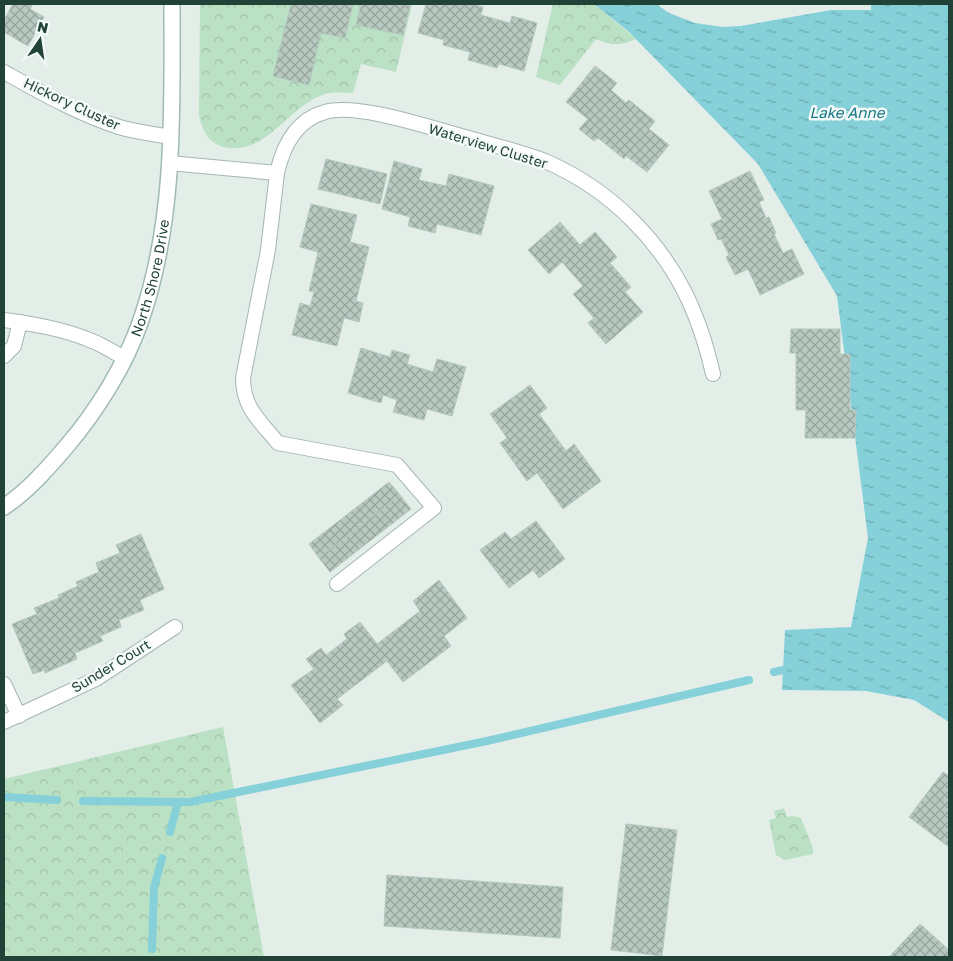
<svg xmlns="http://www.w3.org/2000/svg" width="953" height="961" font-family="'Golos Text',sans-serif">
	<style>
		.forest { fill: url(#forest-crowns) }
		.water { fill: url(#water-ripples) }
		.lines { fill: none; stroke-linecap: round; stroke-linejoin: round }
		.stream { stroke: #85d0d9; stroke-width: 8 }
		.building { fill: url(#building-cross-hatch); stroke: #b4c9bf }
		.lane-casing { stroke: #a5b7b0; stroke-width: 16 }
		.secondary-casing { stroke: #a0bbb0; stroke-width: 18 }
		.lane { stroke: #fff; stroke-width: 14 }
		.secondary { stroke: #fff; stroke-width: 15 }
		.labels { text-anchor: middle; stroke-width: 5; stroke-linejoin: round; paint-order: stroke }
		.street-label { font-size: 14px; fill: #204237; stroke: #f4faf7 }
		.water-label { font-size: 15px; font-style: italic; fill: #147785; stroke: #f4faf7 }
	</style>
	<defs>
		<pattern id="forest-crowns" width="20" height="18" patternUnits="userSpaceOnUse" patternTransform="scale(1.25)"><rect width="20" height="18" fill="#bae1c3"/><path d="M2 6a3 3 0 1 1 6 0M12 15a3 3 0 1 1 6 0" fill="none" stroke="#a0c2a8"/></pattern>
		<pattern id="water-ripples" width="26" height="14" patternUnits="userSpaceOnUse" patternTransform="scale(1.25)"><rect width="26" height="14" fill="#85d0d9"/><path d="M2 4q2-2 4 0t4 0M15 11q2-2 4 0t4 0" fill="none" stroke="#6caab1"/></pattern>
		<pattern id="building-cross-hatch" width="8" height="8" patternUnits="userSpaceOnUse" patternTransform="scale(1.25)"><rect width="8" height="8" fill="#b8c9c1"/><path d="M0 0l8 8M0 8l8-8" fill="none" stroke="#95a59e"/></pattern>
	</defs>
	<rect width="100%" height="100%" fill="#e3eee9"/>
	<g class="forest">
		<path d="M200,4H412L396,72L361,64L353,93C343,93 332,91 322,95C287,108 263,160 220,146C207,141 202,128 199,116Z"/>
		<path d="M553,4H594L636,39C618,46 614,46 596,39L560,85L536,77Z"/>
		<path d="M223,727L264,957H4V779Z"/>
		<path d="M784,808L787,817L793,816L801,818L813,848V854L785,860L776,855L769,820L776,818L774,811Z"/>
	</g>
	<path class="water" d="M594,4H656L669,13L695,23L723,27L741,26L831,10H871V4H949V722L914,700L866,691L782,690L785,630L851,627L868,538L837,296L758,164L629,32Z"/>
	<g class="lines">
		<g class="stream">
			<path d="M774,672L783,670"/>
			<path d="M4,797L57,800"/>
			<path d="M83,801L190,802L487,741L749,680"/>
			<path d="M170,832L178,802"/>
			<path d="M152,949L154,888L162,858"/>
		</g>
	</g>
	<g class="building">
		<path d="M13,4H33L30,9L44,17L28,46L4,32V20Z"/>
		<path d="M291,4H353L345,38L321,33L309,85L273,76Z"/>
		<path d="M361,4H401L410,6L403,35L356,25Z"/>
		<path d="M426,4H472L483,7L481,15L510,23L512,16L537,23L524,71L499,64L497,68L468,60L470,52L443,45L444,40L418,33Z"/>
		<path d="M595,66L617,83L611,90L626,103L629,100L655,121L649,129L669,145L647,172L626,156L624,159L598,138L594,141L579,129L588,119L566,102Z"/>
		<path d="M326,159L387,174L380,204L318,189Z"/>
		<path d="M394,161L422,169L419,180L446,186L449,174L494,186L481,235L437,224L435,233L408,226L410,217L382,209Z"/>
		<path d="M750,171L764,200L759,202L766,218L769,217L776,233L774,234L783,253L792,249L804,274L760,295L748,269L735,275L726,257L729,255L721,239L718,240L711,224L722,219L709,191Z"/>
		<path d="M311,204L357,215L350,242L369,247L356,301L363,303L359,322L344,318L337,346L292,335L300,303L310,306L314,292L309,291L318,252L300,247Z"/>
		<path d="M560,222L580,245L595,232L617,257L610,263L631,287L625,292L643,312L606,344L588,323L594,318L573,294L583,286L562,262L549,274L528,250Z"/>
		<path d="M791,329H840V354H850V410H856L855,438H805L806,410H796V353H790Z"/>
		<path d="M361,348L390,357L392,350L410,355L407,364L433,372L437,359L466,367L452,416L427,409L424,420L393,412L397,400L383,395L381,403L348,393Z"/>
		<path d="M530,385L547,408L539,414L566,451L574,444L601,481L563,509L537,473L527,481L500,443L507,438L490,414Z"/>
		<path d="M389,482L400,495L319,558L309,544Z"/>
		<path d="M400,495L411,509L330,572L319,558Z"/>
		<path d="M536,521L565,559L539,578L533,570L509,588L480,550L505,532L511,539Z"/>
		<path d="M141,534L164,589L140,600L144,610L119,620L121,627L100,636L103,641L75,653L77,659L45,673L43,668L42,671L33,674L12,624L37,614L34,608L59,598L58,595L78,586L76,582L99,572L96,563L120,553L116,545Z"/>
		<path d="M439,580L467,618L444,636L451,646L403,682L387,661L337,699L343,705L320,723L291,685L314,669L306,659L321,648L326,655L347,639L344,634L360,622L377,644L420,611L413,601Z"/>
		<path d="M943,772L949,776V847L909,817Z"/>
		<path d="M626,824L677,830L662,956L611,950Z"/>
		<path d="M387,875L563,887L560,938L384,926Z"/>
		<path d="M920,924L949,950V957H889Z"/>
	</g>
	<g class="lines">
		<defs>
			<g id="lane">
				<path d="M4,72C40,92 78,114 119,127C136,132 154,134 171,137"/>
				<path d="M169,163L277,173C283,146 296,120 325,112C358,102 437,130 472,139C496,146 522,152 545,161C577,175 607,195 632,220C677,265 699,313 713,374"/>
				<path d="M277,173L268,250L243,378C243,408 260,421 278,443L397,465L434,508L337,584"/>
				<path d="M4,320C34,324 64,329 92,341C103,345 113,352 124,358"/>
				<path d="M4,356L14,346L20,322"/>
				<path d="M4,684L19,716"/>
				<path d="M4,722L96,679L175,627"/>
			</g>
			<g id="secondary">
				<path id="s1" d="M4,507C28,491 48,468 66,447C97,411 126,364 141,320C176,219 172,109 172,4"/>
			</g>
		</defs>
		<use href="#lane" class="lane-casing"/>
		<use href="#secondary" class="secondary-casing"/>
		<use href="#lane" class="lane"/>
		<use href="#secondary" class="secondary"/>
	</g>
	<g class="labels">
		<g class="street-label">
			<text transform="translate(72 104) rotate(25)" y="5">Hickory Cluster</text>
			<text transform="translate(488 146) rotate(17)" y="5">Waterview Cluster</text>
			<text dy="5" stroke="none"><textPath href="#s1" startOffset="278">North Shore Drive</textPath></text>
			<text transform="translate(111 666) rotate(-31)" y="5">Sunder Court</text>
		</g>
		<g class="water-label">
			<text x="847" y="118">Lake Anne</text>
		</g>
	</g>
	<rect width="953" height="961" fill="none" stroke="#204237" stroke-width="10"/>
	<g transform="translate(40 40) rotate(13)" stroke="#f4faf7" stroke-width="4" paint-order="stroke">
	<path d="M0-4L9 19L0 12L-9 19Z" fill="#204237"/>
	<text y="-8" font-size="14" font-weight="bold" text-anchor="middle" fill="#204237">N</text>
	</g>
</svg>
